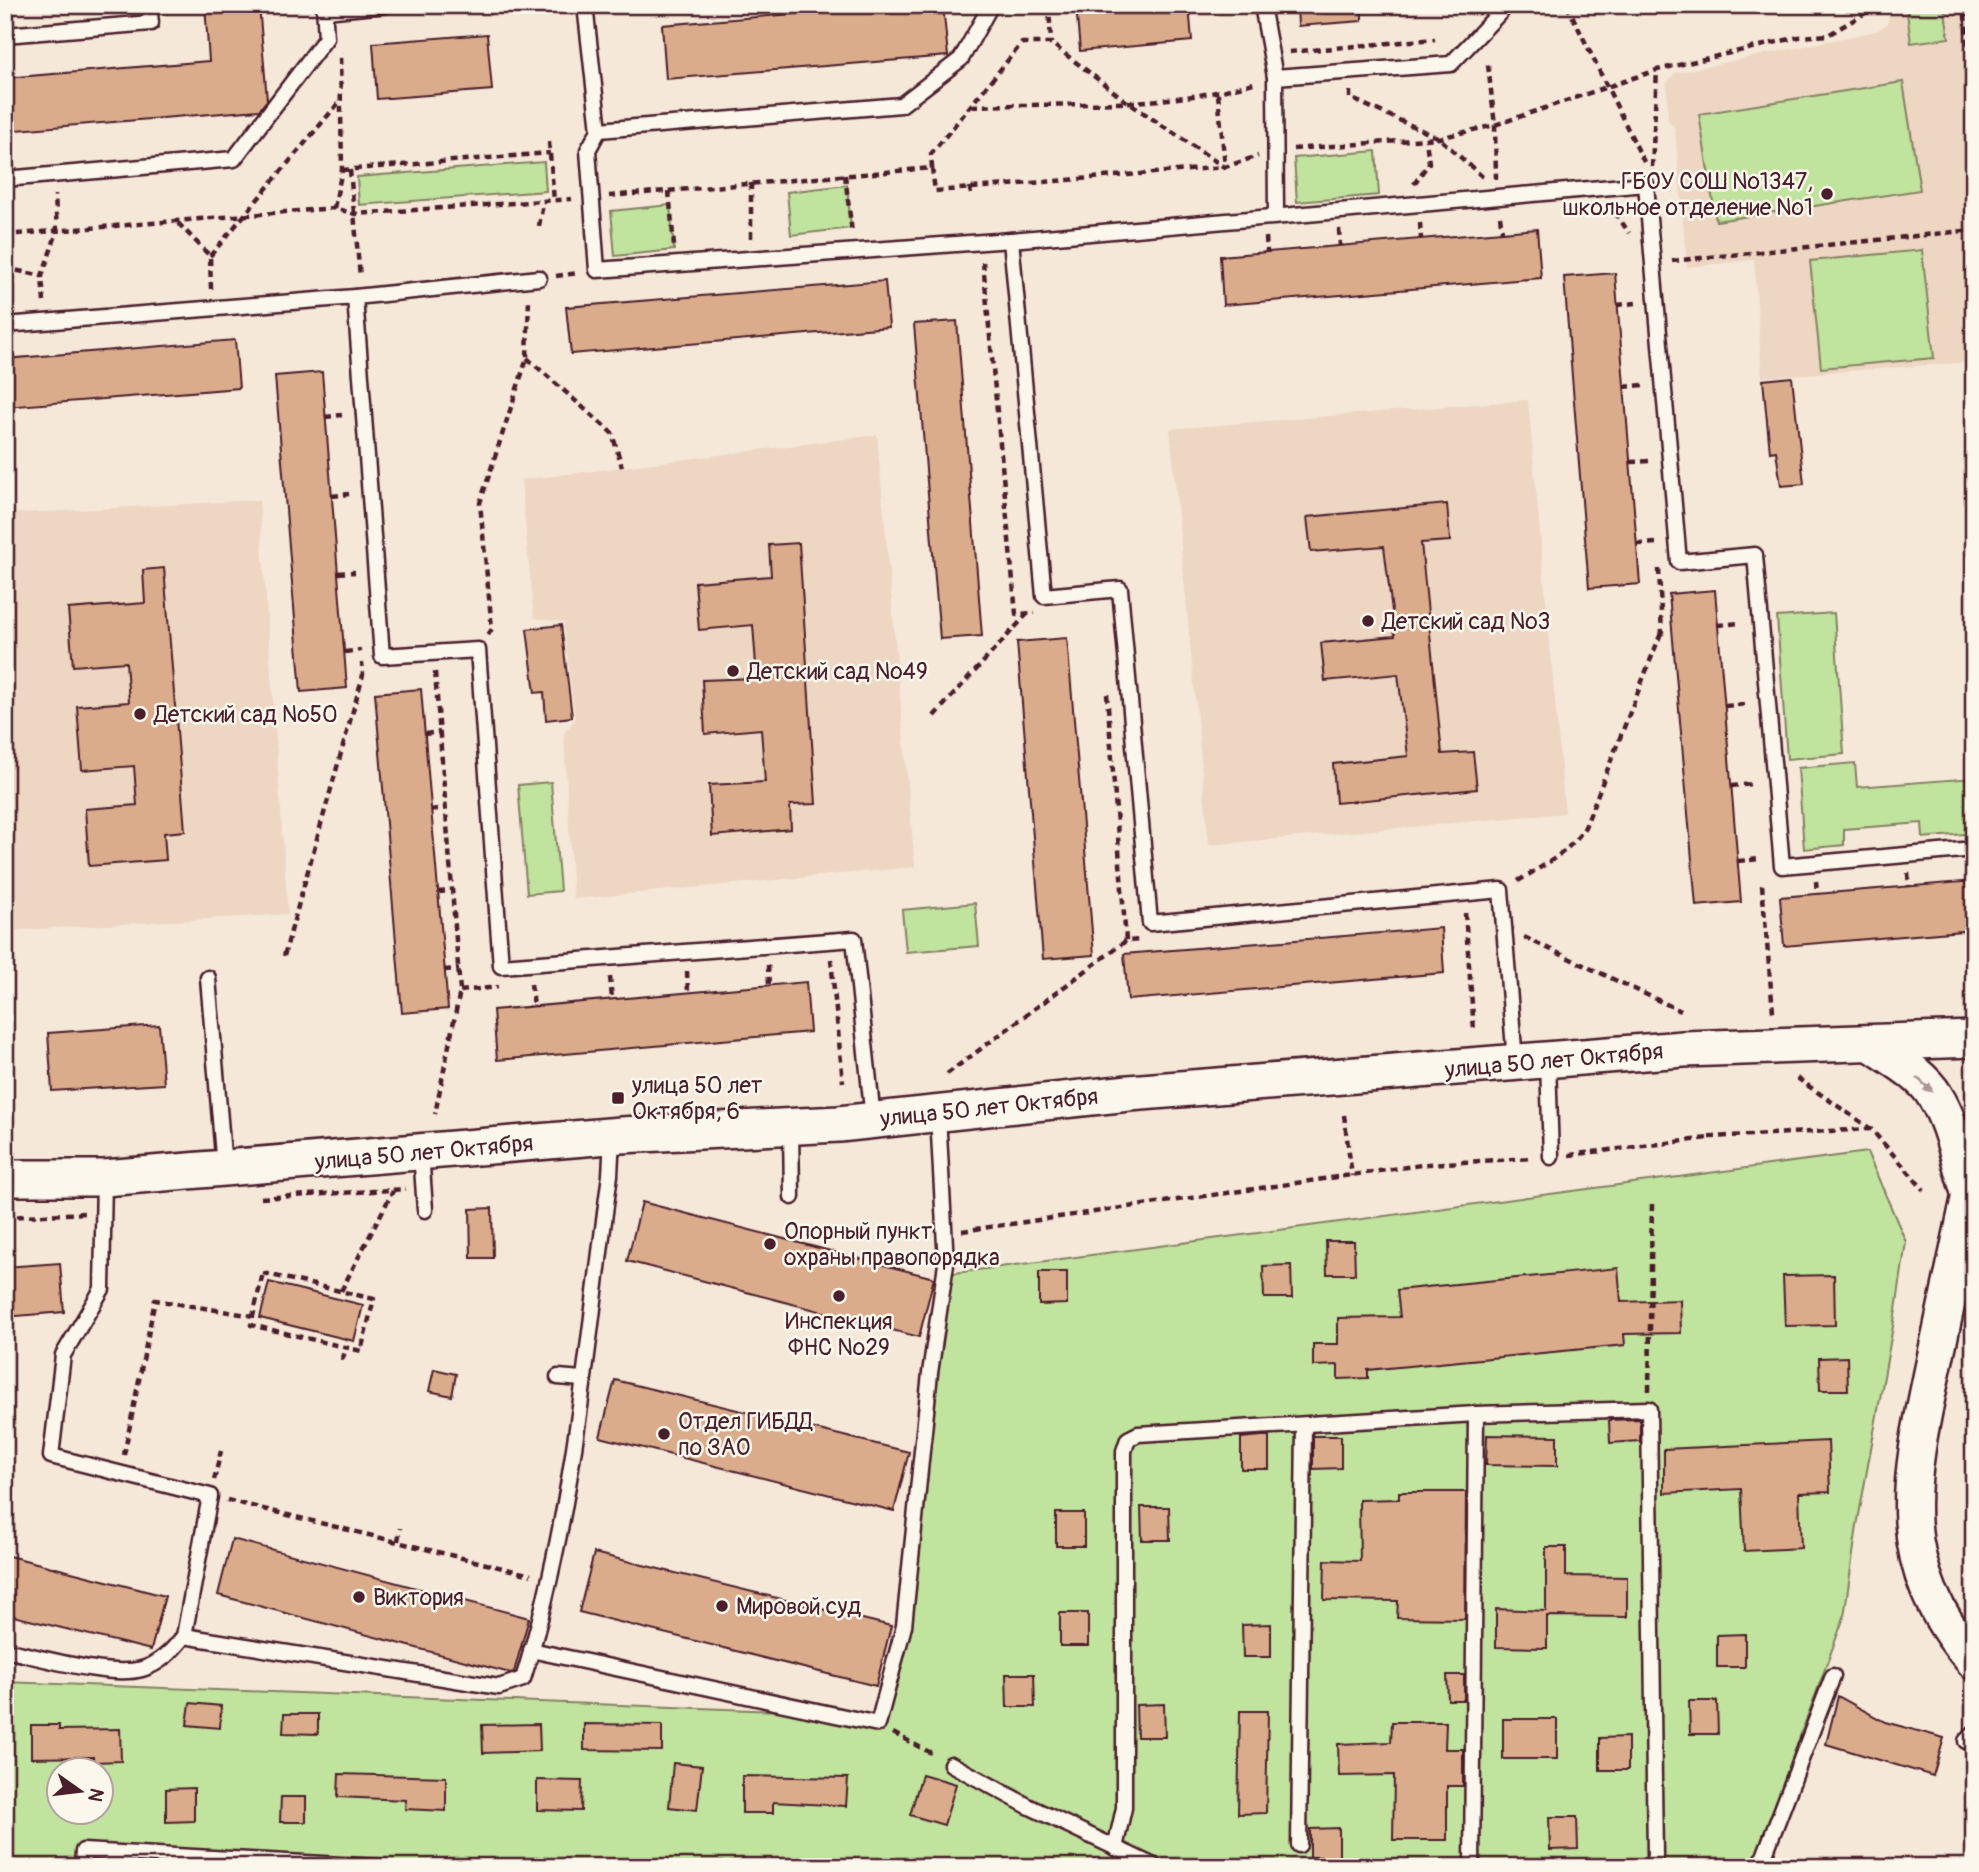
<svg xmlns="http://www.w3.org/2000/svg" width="1979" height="1872" font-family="Pangolin,sans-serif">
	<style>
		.built { fill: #edd6c2 }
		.green { fill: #c0e39d; stroke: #858164; stroke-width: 2; fill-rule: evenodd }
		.building { fill: #dbac8c; stroke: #4a1f2b; stroke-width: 2 }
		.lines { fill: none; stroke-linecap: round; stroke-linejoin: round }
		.service-casing { stroke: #4a1f2b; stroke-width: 19 }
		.tertiary-casing { stroke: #4a1f2b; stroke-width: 40 }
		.path { stroke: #4a1f2b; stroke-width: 4.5; stroke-dasharray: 7 5; stroke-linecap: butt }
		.service { stroke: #fbf7ec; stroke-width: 14 }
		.tertiary { stroke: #fbf7ec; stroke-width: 35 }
		.oneway { fill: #ab9695 }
		.poi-dot { fill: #4a1f2b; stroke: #fbf7ec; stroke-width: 2.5 }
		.labels { text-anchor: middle; stroke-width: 5; stroke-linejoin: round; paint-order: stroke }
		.poi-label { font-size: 23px; fill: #4a1f2b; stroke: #fbf7ec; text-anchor: start }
		.street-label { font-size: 23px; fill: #4a1f2b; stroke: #fbf7ec }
	</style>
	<rect width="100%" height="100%" fill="#f5e8d9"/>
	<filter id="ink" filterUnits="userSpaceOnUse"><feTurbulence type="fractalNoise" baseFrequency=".0143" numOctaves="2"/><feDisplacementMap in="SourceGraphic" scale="14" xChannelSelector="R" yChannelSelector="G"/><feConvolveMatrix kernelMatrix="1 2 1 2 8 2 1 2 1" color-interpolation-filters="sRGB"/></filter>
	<g filter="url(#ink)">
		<g class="built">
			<path d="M1891,5H1974V362L1762,377L1754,260L1687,267L1675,129L1668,120L1667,83L1675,73L1877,31L1887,24Z"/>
			<path d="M1528,400L1565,813L1209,845L1170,429Z"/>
			<path d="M877,435L915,867L573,899L564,734L575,719L563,622L534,618L521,480Z"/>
			<path d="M259,500L288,914L5,931V514Z"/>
		</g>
		<g class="green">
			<path d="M1906,5H1944L1949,38L1911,43Z"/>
			<path d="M1903,82L1920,190L1716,221L1699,114Z"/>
			<path d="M1376,151L1379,195L1297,202L1294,158Z"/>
			<path d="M544,162L546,191L359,205L357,177Z"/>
			<path d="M847,185L851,228L791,235L787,192Z"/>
			<path d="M670,205L674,250L615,256L611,211Z"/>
			<path d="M1922,250L1934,358L1821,368L1810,261Z"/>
			<path d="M1834,613L1844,754L1787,759L1777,617Z"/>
			<path d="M1855,763L1857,787L1974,778V833L1923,838L1922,823L1844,829V845L1804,849L1798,768Z"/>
			<path d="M551,782L560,891L527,894L518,785Z"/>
			<path d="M975,903L979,946L906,952L902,910Z"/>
			<path d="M1867,1152L1906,1242L1896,1310L1857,1526L1844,1617L1752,1867H5V1682L887,1715L940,1275ZM60,1770H102V1812H60Z"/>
		</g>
		<g class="building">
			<path d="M205,5H259L267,100L259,110L5,131V78L209,61Z"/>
			<path d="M901,5H943L948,56L666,79L662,25Z"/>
			<path d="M1076,5H1189L1192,41L1080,51Z"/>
			<path d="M1297,5H1362V21L1298,26Z"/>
			<path d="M487,34L492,90L377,99L373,43Z"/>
			<path d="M1537,229L1541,278L1223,305L1220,256Z"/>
			<path d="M1615,273L1640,584L1589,588L1564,277Z"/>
			<path d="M885,281L889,327L571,354L566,307Z"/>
			<path d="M957,321L982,636L940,639L914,324Z"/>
			<path d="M235,340L239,388L5,407V359Z"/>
			<path d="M322,372L347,688L301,692L275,376Z"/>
			<path d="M1792,377L1804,484L1781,486L1776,451L1770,452L1763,380Z"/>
			<path d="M1447,504L1450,541L1421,543L1442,754L1473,752L1477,789L1336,803L1333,764L1408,756L1398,674L1325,681L1321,643L1395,636L1384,546L1311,552L1307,517Z"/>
			<path d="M799,543L816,804L790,805L791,829L712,836L709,785L765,782L761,729L705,734L702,680L757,678L753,625L699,630L695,582L771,576L769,545Z"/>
			<path d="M164,568L185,831L164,833L166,860L89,866L85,809L137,805L134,766L82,770L77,706L129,702L126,662L73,666L68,609L145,603L143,570Z"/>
			<path d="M1715,590L1741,902L1696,906L1669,594Z"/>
			<path d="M561,625L572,717L546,720L544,692L535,693L527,629Z"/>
			<path d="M1067,638L1094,955L1043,959L1017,642Z"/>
			<path d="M421,689L448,1009L402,1013L375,693Z"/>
			<path d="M1974,881V930L1784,946L1780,897Z"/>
			<path d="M1441,928L1444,973L1128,1000L1124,954Z"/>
			<path d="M806,982L810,1032L497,1060L493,1010Z"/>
			<path d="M159,1025L164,1084L52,1091L48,1033Z"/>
			<path d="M642,1202L934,1278L919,1337L627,1261Z"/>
			<path d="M492,1208L493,1258H471L470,1209Z"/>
			<path d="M1326,1241H1354L1355,1274H1327Z"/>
			<path d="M60,1263L64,1312L5,1317V1267Z"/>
			<path d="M1291,1265L1292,1298H1264L1263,1266Z"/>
			<path d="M1618,1268L1621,1302L1680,1300L1681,1333L1624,1334L1625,1345L1368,1370V1378L1338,1379V1365L1313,1366V1344H1338V1318L1400,1317L1397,1290Z"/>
			<path d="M1039,1272H1067V1304L1039,1305Z"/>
			<path d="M1834,1275L1835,1325L1785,1326L1783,1276Z"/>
			<path d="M269,1282L363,1305L354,1341L260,1318Z"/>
			<path d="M1847,1357L1848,1390H1820L1819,1358Z"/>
			<path d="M434,1369L456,1374L452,1396L429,1391Z"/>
			<path d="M615,1380L909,1452L894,1511L600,1437Z"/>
			<path d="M1640,1419V1441L1610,1443L1609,1420Z"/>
			<path d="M1487,1435L1557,1436V1466L1486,1465Z"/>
			<path d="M1262,1436H1269V1469H1241V1438Z"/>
			<path d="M1313,1436H1341V1468L1313,1469Z"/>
			<path d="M1828,1441L1830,1492L1799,1493L1801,1548L1744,1551L1741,1489L1664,1493V1449Z"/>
			<path d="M1399,1492H1466L1465,1619L1397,1618L1398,1601L1324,1600L1325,1560L1360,1561L1359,1500L1399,1499Z"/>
			<path d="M1141,1507H1169L1170,1540H1142Z"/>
			<rect x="1056" y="1513" width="28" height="33"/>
			<path d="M232,1539L529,1618L514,1672L510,1673L218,1595Z"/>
			<path d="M1546,1547H1566V1576L1627,1577V1617L1547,1616V1648L1496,1647V1609L1546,1611Z"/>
			<path d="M594,1553L891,1626L876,1686L579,1612Z"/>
			<path d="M5,1555L165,1596L151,1650L5,1614Z"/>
			<rect x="1060" y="1613" width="28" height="33"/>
			<path d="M1271,1624V1657H1243L1242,1625Z"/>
			<path d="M1745,1634V1667H1717V1635Z"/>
			<path d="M1006,1674H1034L1035,1707H1007Z"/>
			<path d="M1447,1675H1464V1700H1448Z"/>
			<path d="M1838,1696L1885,1722L1944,1738L1933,1776L1826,1744Z"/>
			<path d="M1689,1701H1717L1718,1734H1690Z"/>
			<path d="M190,1703L221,1706L220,1728L187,1725Z"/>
			<path d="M1164,1704L1165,1737H1137L1136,1705Z"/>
			<path d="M1240,1711H1268L1266,1813L1238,1814Z"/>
			<path d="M284,1714H318V1734L283,1733Z"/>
			<rect x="1503" y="1719" width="54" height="40"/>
			<path d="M1392,1722H1446L1445,1749H1463V1786H1447V1840H1393L1394,1775L1339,1776L1338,1744L1391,1742Z"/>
			<path d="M539,1724L540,1751L483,1753L482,1725Z"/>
			<path d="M584,1724L662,1725V1751L584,1750Z"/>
			<path d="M31,1725H59V1730L120,1729L121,1761L93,1762V1757L31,1758Z"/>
			<path d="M1628,1737V1770H1600V1738Z"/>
			<path d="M673,1763L702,1766L697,1810L669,1807Z"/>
			<path d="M339,1774L446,1777V1811L405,1809L406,1800L338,1797Z"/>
			<path d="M922,1774L956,1784L944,1825L910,1815Z"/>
			<path d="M742,1776L848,1778L846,1806L773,1802V1813H742Z"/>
			<path d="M537,1780L582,1781L581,1811L537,1810Z"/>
			<path d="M194,1788V1821L166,1822V1789Z"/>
			<path d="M281,1797H306V1822H280Z"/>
			<path d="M1549,1817H1577L1578,1849L1550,1850Z"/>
			<path d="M1339,1828V1857H1310V1829Z"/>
		</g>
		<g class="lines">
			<defs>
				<g id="service">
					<path d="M585,5L599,130L901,105L961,59L991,5"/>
					<path d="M1262,5L1275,77L1451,64L1507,5"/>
					<path d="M325,11L385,5"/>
					<path d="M5,35L151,23L149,5"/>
					<path d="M1275,77L1276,216"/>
					<path d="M599,130L588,150L597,270L1011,240L1646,184L1679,562L1755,555L1782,866L1974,849"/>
					<path d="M5,179L234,159L326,38L324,5"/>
					<path d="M1011,240L1044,596L1120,589L1150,923L1501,890L1515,1061"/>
					<path d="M355,297L539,278"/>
					<path d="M5,325L355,297L382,656L478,650L501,966L854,939L873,1119"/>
					<path d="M208,978L224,1167"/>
					<path d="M1548,1061L1551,1157"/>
					<path d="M791,1127L792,1197"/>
					<path d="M421,1152L425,1210"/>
					<path d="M558,1377L582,1379"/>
					<path d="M1476,1414L1649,1409L1655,1856L1651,1867"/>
					<path d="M184,1636L499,1687L523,1679C574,1516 587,1343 610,1175L612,1136"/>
					<path d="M5,1650C40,1657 109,1678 142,1669C160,1664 173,1650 184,1636L210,1496L51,1456L63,1355L102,1289L104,1178"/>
					<path d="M531,1650L878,1724L904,1626L930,1373L946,1264L938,1115"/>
					<path d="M1966,1741L1974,1733"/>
					<path d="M951,1764L1028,1806L1156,1867"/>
					<path d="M1299,1845L1304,1425"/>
					<path d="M1115,1848L1124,1808V1451L1128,1439L1138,1434L1476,1414L1472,1867"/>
					<path d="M82,1867L83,1851L379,1867"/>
					<path d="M1760,1867L1833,1676"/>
				</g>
				<g id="tertiary">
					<path d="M1871,1043C1892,1058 1922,1074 1935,1096C1953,1124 1959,1163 1970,1195"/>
					<path d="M1974,1176C1961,1235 1949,1295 1936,1354C1911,1473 1886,1560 1974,1661"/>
					<path d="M5,1178H104L621,1135L839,1124L1129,1093L1683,1049L1974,1039"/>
				</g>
			</defs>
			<use href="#service" class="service-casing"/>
			<use href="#tertiary" class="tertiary-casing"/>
			<g class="path">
				<path d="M1049,5L1051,43"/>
				<path d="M1567,5L1645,164"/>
				<path d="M1968,5L1964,6L1974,100"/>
				<path d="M1289,52L1435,39"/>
				<path d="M1488,65L1495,125L1496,179"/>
				<path d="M1350,91V98L1439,138L1485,179"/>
				<path d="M1218,94L1225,166"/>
				<path d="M972,106C1066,103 1166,109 1257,82"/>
				<path d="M549,142L554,201"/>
				<path d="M1293,149L1439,138L1495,125L1657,70L1799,37L1828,35L1867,12L1868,5"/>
				<path d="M1652,167L1657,70"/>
				<path d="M932,168L931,154L1022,43H1051L1126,101L1224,167"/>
				<path d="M342,170L550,153"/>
				<path d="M350,170L360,277"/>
				<path d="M845,175L852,233"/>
				<path d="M751,183V242"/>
				<path d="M1414,184L1429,163L1426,140"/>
				<path d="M970,187L971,195"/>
				<path d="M669,191L674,246"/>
				<path d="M609,196L932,168L935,191L1225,167L1258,156"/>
				<path d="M1604,207L1617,215L1629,233"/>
				<path d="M334,208L342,170L340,52"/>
				<path d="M1500,216L1502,232"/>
				<path d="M178,223L210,256L211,289"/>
				<path d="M1420,223L1421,239"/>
				<path d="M539,226L543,203"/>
				<path d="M1339,229L1340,246"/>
				<path d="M5,235L334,208L355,214L572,199"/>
				<path d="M1266,237L1267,252"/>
				<path d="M210,256L341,100"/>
				<path d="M1672,261L1974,230"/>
				<path d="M983,262L1016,614L1035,613"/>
				<path d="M5,268L42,276"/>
				<path d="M556,276L578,273"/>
				<path d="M44,302L42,276L57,232L55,195"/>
				<path d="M1617,305L1637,303"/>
				<path d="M527,358L612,433L622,467"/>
				<path d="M1624,387L1644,385"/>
				<path d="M325,417L342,415"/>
				<path d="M1630,462L1650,461"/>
				<path d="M332,496L349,494"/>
				<path d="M1637,544L1657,543"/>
				<path d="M1659,569L1662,635"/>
				<path d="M338,573L355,572"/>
				<path d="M1718,625L1740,623"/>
				<path d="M488,635L492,629L480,503L527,358L529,299"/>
				<path d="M345,652L361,650"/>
				<path d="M435,672L460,991L435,1114"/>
				<path d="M1107,694L1126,941L1139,940"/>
				<path d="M1725,706L1747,704"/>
				<path d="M934,716L1029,612"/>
				<path d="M425,734L440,732"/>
				<path d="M1731,786L1753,784"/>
				<path d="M431,810L446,808"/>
				<path d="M1738,861L1760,859"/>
				<path d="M1908,873L1909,887"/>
				<path d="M1518,881C1544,865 1569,853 1585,827L1661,633"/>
				<path d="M1816,881L1817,894"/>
				<path d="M1762,885L1773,1012"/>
				<path d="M438,892L453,891"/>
				<path d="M1465,913L1474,1030"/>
				<path d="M1524,937L1681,1011"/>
				<path d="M284,956L363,675L362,663"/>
				<path d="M831,959L843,1082"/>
				<path d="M768,965L769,985"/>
				<path d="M444,970L459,969"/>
				<path d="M687,971L688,992"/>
				<path d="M610,977L612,999"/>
				<path d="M531,984L534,1006"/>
				<path d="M460,991L498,987"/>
				<path d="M947,1074L1127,940"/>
				<path d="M1797,1078L1871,1129L1924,1190"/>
				<path d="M1344,1115L1352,1176"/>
				<path d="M1709,1137L1871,1129"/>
				<path d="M1569,1155L1709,1138"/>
				<path d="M261,1198L406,1189"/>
				<path d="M5,1217L85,1213"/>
				<path d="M962,1231L1428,1164L1533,1158"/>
				<path d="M263,1273L374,1299L361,1351L251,1325Z"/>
				<path d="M341,1291L393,1191"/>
				<path d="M342,1360L347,1347"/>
				<path d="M1649,1391L1652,1202"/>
				<path d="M124,1455L155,1300L253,1316"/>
				<path d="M214,1480L221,1451"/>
				<path d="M227,1500L531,1575"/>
				<path d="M398,1541L400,1528"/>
				<path d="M893,1733L935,1755"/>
			</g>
			<use href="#service" class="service"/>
			<use href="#tertiary" class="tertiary"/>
		</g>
		<defs><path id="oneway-solid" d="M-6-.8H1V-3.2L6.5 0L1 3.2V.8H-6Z" transform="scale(1.75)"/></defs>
		<use class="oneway" href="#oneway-solid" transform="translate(1925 1085) rotate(43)"/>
	</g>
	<g class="poi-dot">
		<circle cx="1827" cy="194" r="7"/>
		<circle cx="1368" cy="621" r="7"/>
		<circle cx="733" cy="671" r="7"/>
		<circle cx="140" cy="714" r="7"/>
		<rect x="611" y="1091" width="14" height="14" rx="3.5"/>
		<circle cx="770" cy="1244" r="7"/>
		<circle cx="839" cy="1296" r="7"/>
		<circle cx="664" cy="1434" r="7"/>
		<circle cx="359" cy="1597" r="7"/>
		<circle cx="722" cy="1606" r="7"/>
	</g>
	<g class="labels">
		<g class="poi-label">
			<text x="1813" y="189" text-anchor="end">ГБОУ СОШ №1347,<tspan x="1813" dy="26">школьное отделение №1</tspan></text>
			<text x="1382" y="629">Детский сад №3</text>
			<text x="747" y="679">Детский сад №49</text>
			<text x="154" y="722">Детский сад №50</text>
			<text x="632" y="1093">улица 50 лет<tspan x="632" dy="26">Октября, 6</tspan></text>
			<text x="784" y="1239">Опорный пункт<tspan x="784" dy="26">охраны правопорядка</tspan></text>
			<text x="839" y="1329" text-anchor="middle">Инспекция<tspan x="839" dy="26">ФНС №29</tspan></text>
			<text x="678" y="1429">Отдел ГИБДД<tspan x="678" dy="26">по ЗАО</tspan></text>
			<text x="373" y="1605">Виктория</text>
			<text x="736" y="1614">Мировой суд</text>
		</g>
		<g class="street-label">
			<text transform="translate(1554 1060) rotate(-5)" y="8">улица 50 лет Октября</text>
			<text transform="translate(989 1107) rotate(-6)" y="8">улица 50 лет Октября</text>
			<text transform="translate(424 1152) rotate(-5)" y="8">улица 50 лет Октября</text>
		</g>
	</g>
	<rect width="1979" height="1872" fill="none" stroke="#fbf7ec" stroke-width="28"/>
	<rect x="14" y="14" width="1951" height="1844" fill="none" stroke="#4a1f2b" stroke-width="2.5" filter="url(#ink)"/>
	<g transform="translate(80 1791) rotate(104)"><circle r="33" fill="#fbf7ec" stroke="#b4a19f" stroke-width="2"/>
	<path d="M0-5L12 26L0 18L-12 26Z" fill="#4a1f2b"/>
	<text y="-10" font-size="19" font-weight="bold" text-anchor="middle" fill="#4a1f2b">N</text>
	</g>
</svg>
